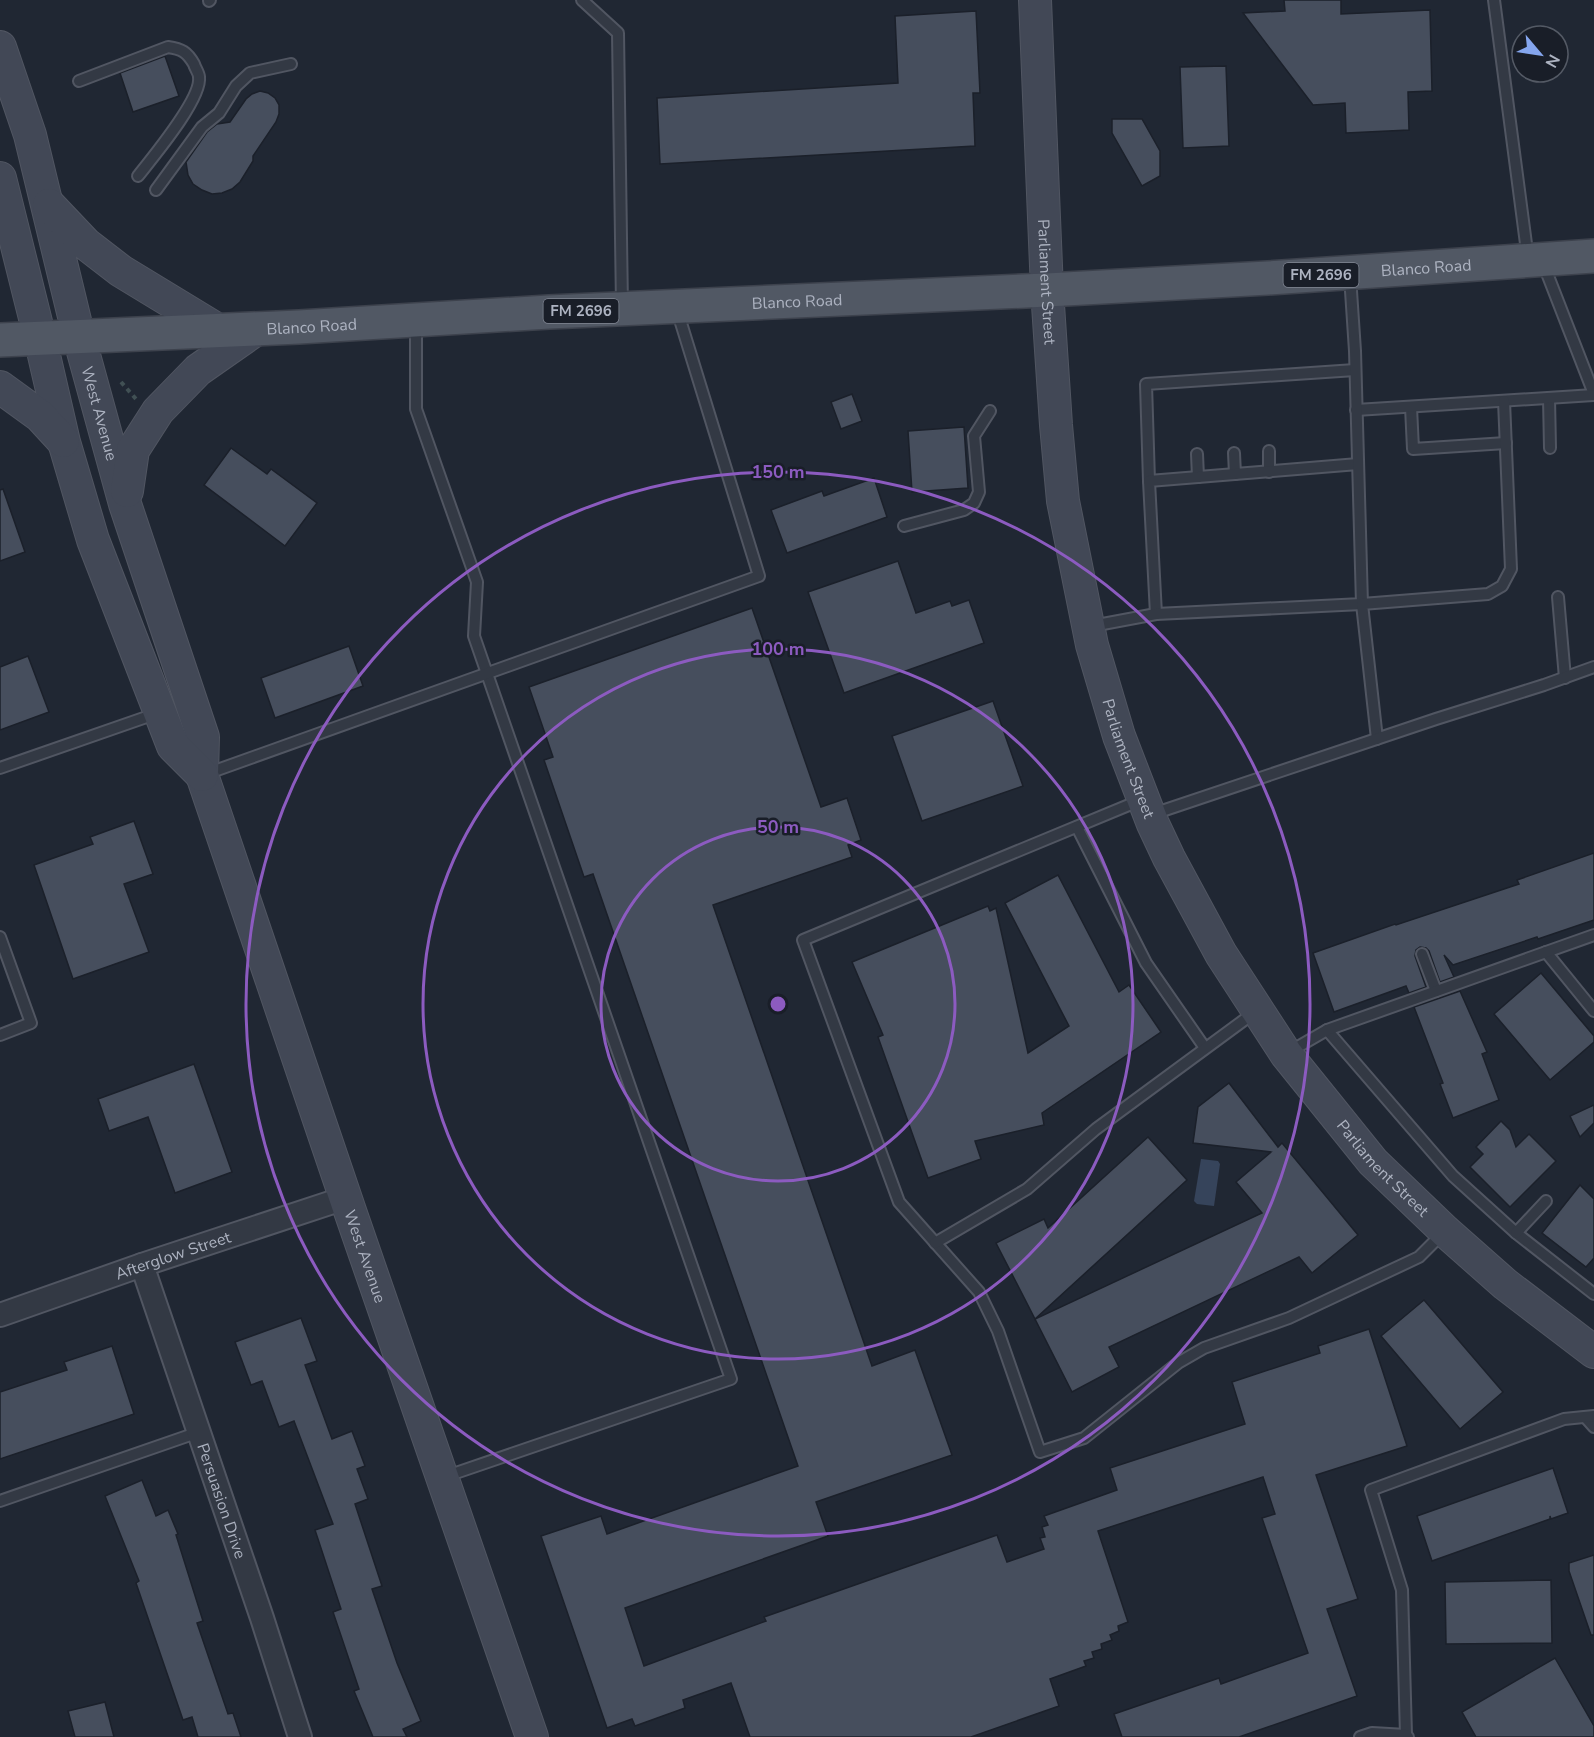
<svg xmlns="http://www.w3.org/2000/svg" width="1594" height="1737" font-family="'Nunito Sans',sans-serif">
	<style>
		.water { fill: #36445b }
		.building { fill: #464e5d; stroke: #1b202a; stroke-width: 1.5 }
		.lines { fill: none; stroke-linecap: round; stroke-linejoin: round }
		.lane-casing { stroke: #515662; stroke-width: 14 }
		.street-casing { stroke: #515662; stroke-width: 26 }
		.secondary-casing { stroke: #515662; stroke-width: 34 }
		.primary-casing { stroke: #3d424d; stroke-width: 36 }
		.path { stroke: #415054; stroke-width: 4; stroke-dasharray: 4.5 4.5; stroke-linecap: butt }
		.lane { stroke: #333944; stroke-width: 10 }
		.street { stroke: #333944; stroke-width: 22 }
		.secondary { stroke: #424856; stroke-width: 32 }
		.primary { stroke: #515864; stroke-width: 33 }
		.ring { fill: none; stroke: #8c5bc0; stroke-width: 3 }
		.labels { text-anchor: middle; stroke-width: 5; stroke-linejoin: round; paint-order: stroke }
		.shield { fill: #191e28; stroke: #818693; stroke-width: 1.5 }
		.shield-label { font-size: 15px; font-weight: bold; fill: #adb3c1 }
		.street-label { font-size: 16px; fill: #adb3c1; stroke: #191e28 }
		.centre { fill: #8c5bc0; stroke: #191e28; stroke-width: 3 }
		.ring-label { font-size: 18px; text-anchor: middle; font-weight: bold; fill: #8c5bc0; stroke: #191e28; stroke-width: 5; stroke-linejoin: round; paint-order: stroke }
	</style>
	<rect width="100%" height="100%" fill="#202733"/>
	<path class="water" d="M1201,1159L1218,1161L1220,1164L1214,1206L1197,1204L1194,1201Z"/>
	<g class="building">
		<path d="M1284,0H1341V14L1430,10L1432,91L1408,92L1409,130L1346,133L1345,103L1313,105L1243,13L1285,11Z"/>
		<path d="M976,11L980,93H973L975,146L660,164L657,98L898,83L895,16Z"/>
		<path d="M165,56L179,96L133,112L120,73Z"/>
		<path d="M1226,66L1229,146L1183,148L1180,67Z"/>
		<path d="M260,91L268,93L275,98L279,105V114L276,122L253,156V161L240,182L232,189L222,193L212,194L202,190L193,184L188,175L186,162L207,132L217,124L230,122L246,99L252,94Z"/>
		<path d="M1112,119H1142L1160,151V176L1142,186L1112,133Z"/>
		<path d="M852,394L862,421L841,429L831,402Z"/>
		<path d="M964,427L968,488L912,492L908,431Z"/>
		<path d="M231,448L267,474L271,469L317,503L285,546L204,485Z"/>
		<path d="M874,478L887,517L787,553L771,510L822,491L824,496Z"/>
		<path d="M3,489L25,552L0,561V490Z"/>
		<path d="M898,561L916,613L950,601L952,606L969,600L984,643L844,693L808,592Z"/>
		<path d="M752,608L821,807L847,798L861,840L848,845L852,857L713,905L872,1366L915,1350L952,1455L816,1502L828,1536L625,1608L644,1666L766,1621L764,1617L997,1535L1007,1562L1044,1549L1040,1538L1045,1537L1042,1527L1048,1525L1044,1516L1117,1490L1110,1468L1245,1424L1232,1382L1320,1353L1318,1346L1369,1329L1407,1446L1316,1475L1358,1599L1327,1609L1357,1696L1239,1737H1122L1114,1714L1219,1678L1221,1684L1308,1653L1262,1518L1275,1514L1263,1477L1098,1531L1128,1622L1118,1626L1119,1631L1110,1635L1112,1640L1101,1644L1102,1649L1092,1652L1094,1658L1084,1661L1086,1666L1050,1679L1059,1706L971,1737H750L731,1683L683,1700L685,1708L635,1726L632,1719L607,1728L541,1536L601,1516L607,1534L798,1466L593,874L584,877L544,760L553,757L529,687Z"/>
		<path d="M349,646L363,686L275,718L261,678Z"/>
		<path d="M28,656L49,712L0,730V667Z"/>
		<path d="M993,701L1023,786L922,821L892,736Z"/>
		<path d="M134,821L153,874L124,884L149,952L73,979L34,865L93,844L90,837Z"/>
		<path d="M1594,853V920L1538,939L1537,937L1453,965L1444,955L1454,977L1440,982L1429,951L1426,948L1420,947L1416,950L1415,956L1426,987L1409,993L1406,986L1334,1012L1313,953L1395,924L1396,925L1519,884L1517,880Z"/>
		<path d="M1058,875L1119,992L1129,985L1161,1032L1042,1113L1044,1125L975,1141L981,1159L928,1178L878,1037L883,1035L852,962L988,906L990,911L996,908L1028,1053L1069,1026L1005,903Z"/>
		<path d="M1541,973L1594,1036V1042L1550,1080L1494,1014Z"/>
		<path d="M1460,991L1487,1052L1482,1054L1499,1100L1453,1118L1440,1084L1443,1083L1414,1007Z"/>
		<path d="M194,1064L232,1172L175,1193L148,1117L109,1131L98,1099Z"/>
		<path d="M1229,1083L1278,1147L1282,1143L1358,1235L1312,1273L1299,1257L1109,1347L1119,1367L1072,1392L1035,1319L1262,1213L1236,1182L1271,1152L1193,1143L1198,1107Z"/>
		<path d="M1594,1105V1123L1580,1137L1570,1116Z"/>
		<path d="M1501,1121L1510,1130L1516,1147L1529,1134L1556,1161L1510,1207L1470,1167L1483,1154L1476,1147Z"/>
		<path d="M1148,1137L1187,1180L1035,1319L996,1243L1044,1219L1048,1228Z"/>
		<path d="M1580,1185L1594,1199V1258L1586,1267L1542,1233Z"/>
		<path d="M1424,1300L1503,1392L1460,1429L1381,1336Z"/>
		<path d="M301,1318L317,1361L305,1365L332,1439L352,1431L365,1466L357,1469L368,1499L355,1504L382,1586L372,1589L397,1663L421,1721L403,1729L407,1737H373L354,1691L359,1689L333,1612L341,1609L315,1530L333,1524L294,1421L279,1427L262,1381L251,1385L235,1342Z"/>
		<path d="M112,1346L134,1414L0,1459V1392L67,1370L64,1362Z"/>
		<path d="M1553,1468L1568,1513L1551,1519L1550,1516V1519L1432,1561L1417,1516Z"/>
		<path d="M142,1480L156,1516L168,1510L178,1534L176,1535L203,1621L197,1623L228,1714L233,1713L241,1737H198L192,1717L183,1720L136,1583L139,1581L105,1496Z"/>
		<path d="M1594,1555V1635H1591L1569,1571V1563Z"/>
		<path d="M1551,1580L1552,1643L1446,1644L1445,1582Z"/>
		<path d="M1555,1658L1594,1726V1737H1476L1462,1712Z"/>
		<path d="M105,1702L114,1737H75L68,1711Z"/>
	</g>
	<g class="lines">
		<defs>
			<g id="lane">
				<path d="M582,0L618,33L622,306"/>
				<path d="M1494,0L1528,259"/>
				<path d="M209,1L210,0"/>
				<path d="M79,81L168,47C182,49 187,52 194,64C195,68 199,73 199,77C202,99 152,158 138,176"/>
				<path d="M156,190L202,127L219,113L236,86L250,73L291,64"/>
				<path d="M1543,263L1594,394"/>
				<path d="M416,323V409L477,582L474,636L731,1379L444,1477"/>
				<path d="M1549,398L1550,448"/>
				<path d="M1411,407L1413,449L1506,443"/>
				<path d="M1356,410L1594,395"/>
				<path d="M1269,451V472"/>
				<path d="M1234,453L1235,474"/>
				<path d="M1197,454L1198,477"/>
				<path d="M1149,481L1146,384L1355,370"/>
				<path d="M904,526L964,510L974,503L979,492L974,436L990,411"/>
				<path d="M1558,597L1565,678"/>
				<path d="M1156,614L1149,481L1358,464"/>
				<path d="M1092,626L1156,614L1362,604L1355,351L1350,276"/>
				<path d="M1377,739L1362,604L1488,594L1502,586L1511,569L1504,401"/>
				<path d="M0,768L158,713"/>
				<path d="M206,774L759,576L677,310"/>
				<path d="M1141,800L803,940L899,1202L979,1292L998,1331L1040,1452L1084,1438L1178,1363L1204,1348L1289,1318L1419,1257L1442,1234"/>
				<path d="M1153,814L1436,719L1544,685L1594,667"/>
				<path d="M1077,827L1146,963L1205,1048"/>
				<path d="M0,937L31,1023L0,1035"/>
				<path d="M1546,952L1594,1011"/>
				<path d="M1422,954L1436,991"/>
				<path d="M1327,1030L1453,1176L1516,1233L1594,1294"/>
				<path d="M1289,1052L1327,1030L1594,935"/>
				<path d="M1516,1233L1546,1201"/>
				<path d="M935,1243L1027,1189L1096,1129L1255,1012"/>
				<path d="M1586,1418L1594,1427"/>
				<path d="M0,1501L199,1432"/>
				<path d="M1406,1735L1402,1590L1371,1490L1564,1419L1594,1416"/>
				<path d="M1360,1737L1372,1733L1406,1735L1408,1737"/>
			</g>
			<g id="street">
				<path id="s1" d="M142,1265L262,1618L300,1737"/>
				<path id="s2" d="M0,1315L142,1265L345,1198"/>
			</g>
			<g id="secondary">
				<path id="s3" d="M1035,0L1047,290L1056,425L1063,501L1092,645L1119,736L1153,824L1169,858L1221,954L1286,1054L1373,1162L1445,1231L1505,1284L1594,1352"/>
				<path id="s4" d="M0,47L30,135L79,337L125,504L203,737L202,775L350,1211L532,1737"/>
				<path d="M0,178L40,338L64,442L93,540L173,746L202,775"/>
				<path d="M49,205L86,244L121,271L218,330"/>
				<path d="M0,387L40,416L63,441"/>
				<path d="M127,491L133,450L158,411L198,370L258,328"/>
			</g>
			<g id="primary">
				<path id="s5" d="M0,340L299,327L549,312L1047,290L1268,278L1594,256"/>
			</g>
		</defs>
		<use href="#lane" class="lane-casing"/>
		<use href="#street" class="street-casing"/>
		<use href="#secondary" class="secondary-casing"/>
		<use href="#primary" class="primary-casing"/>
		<path class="path" d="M121,382L136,399"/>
		<use href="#lane" class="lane"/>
		<use href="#street" class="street"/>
		<use href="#secondary" class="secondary"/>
		<use href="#primary" class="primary"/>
	</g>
	<g class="ring">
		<circle cx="778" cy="1004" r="177"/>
		<circle cx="778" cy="1004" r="355"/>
		<circle cx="778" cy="1004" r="532"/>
	</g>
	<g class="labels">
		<g class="shield">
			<rect x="1283.5" y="263" width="75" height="24" rx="4.5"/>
			<rect x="543.5" y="299" width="75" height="24" rx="4.5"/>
		</g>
		<g class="shield-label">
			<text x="1321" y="280">FM 2696</text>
			<text x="581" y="316">FM 2696</text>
		</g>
		<g class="street-label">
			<text dy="6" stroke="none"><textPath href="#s5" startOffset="1428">Blanco Road</textPath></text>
			<text dy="6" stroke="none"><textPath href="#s3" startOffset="282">Parliament Street</textPath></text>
			<text dy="6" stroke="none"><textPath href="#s5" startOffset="798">Blanco Road</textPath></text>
			<text dy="6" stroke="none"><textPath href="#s5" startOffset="312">Blanco Road</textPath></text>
			<text dy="6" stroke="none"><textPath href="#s4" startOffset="380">West Avenue</textPath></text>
			<text dy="6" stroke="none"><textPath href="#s3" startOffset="768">Parliament Street</textPath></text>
			<text dy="6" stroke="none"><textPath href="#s3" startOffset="1254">Parliament Street</textPath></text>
			<text dy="6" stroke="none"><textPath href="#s2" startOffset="183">Afterglow Street</textPath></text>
			<text dy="6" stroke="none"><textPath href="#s4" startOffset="1266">West Avenue</textPath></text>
			<text dy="6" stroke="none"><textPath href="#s1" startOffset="249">Persuasion Drive</textPath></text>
		</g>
	</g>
	<circle cx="778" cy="1004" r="9" class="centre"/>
	<g class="ring-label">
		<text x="778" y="478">150 m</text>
		<text x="778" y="655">100 m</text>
		<text x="778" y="833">50 m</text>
	</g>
	<g transform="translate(1540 54) rotate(119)"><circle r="28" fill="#191e28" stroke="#545a65" stroke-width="1.5"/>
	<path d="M0-4.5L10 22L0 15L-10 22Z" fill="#85a6ee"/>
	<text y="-9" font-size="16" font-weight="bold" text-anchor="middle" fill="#adb3c1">N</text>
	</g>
</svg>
